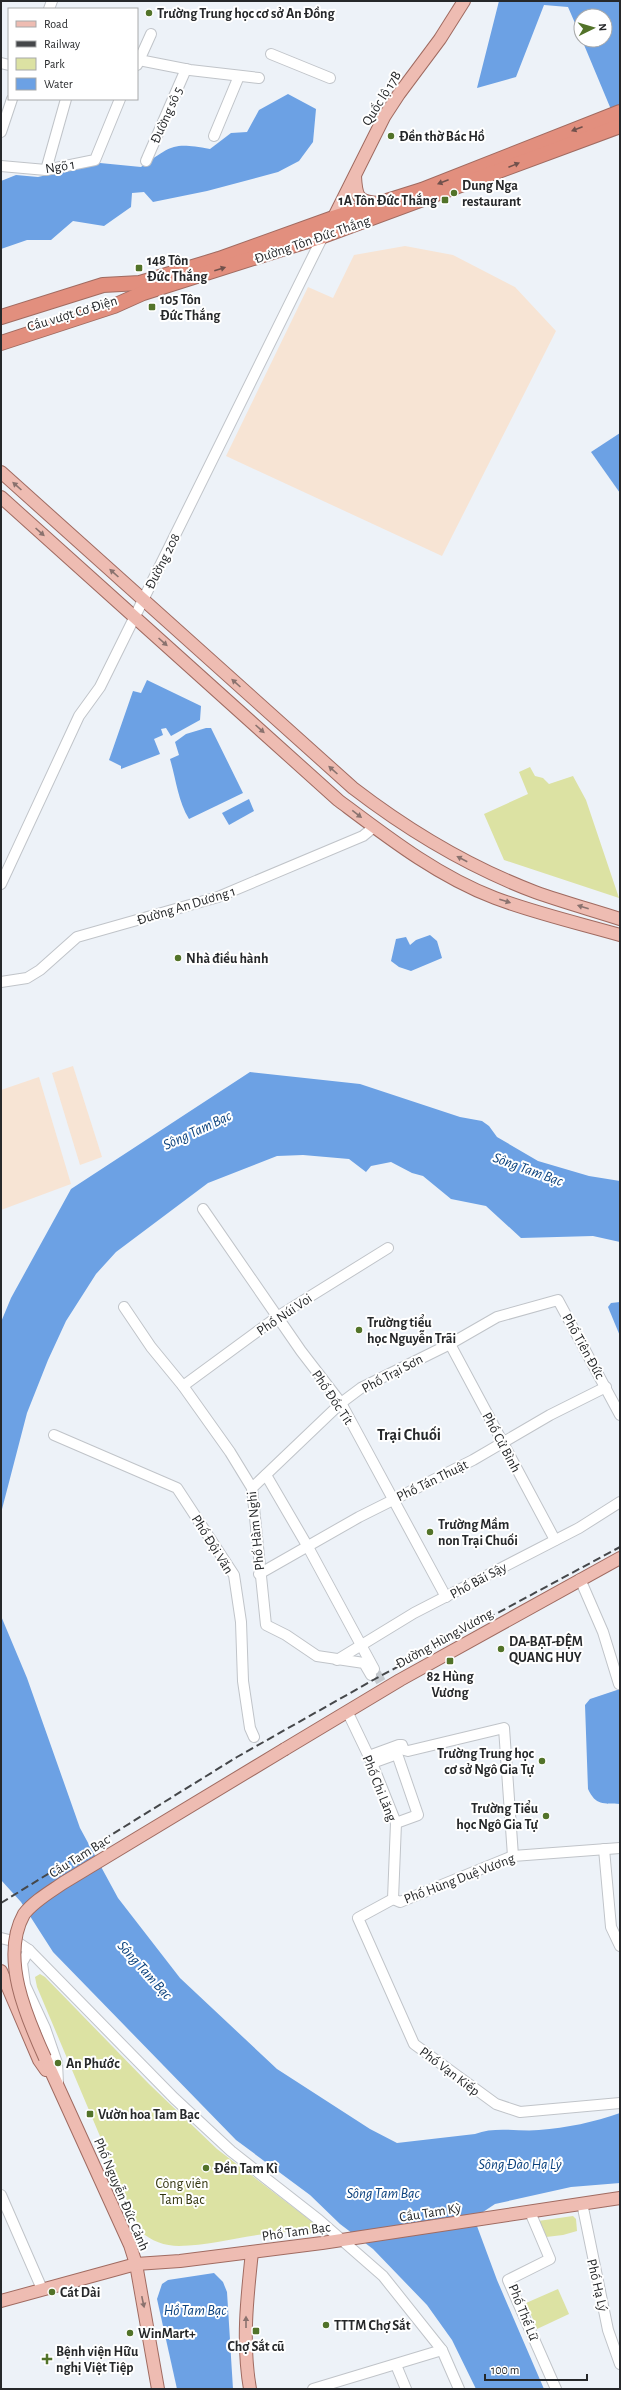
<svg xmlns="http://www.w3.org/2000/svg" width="621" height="2390" font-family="'Alegreya Sans',sans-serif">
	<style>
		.commercial { fill: #f7e4d4 }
		.green { fill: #dce2a3 }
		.water { fill: #6ca1e4 }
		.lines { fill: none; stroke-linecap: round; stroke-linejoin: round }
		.minor-tunnel { stroke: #c5cacf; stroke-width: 10; stroke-dasharray: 10 5; stroke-linecap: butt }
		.minor-casing { stroke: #c0c4c9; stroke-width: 12 }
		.major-casing { stroke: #a06b61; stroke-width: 14 }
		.highway-casing { stroke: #a06b61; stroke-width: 16 }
		.minor { stroke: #fff; stroke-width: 10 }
		.major { stroke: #eebcb2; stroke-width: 12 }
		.highway { stroke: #e28f7e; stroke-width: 14 }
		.rail { stroke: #45474a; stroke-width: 2; stroke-dasharray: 8 4; stroke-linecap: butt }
		.major-bridge-casing { stroke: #a06b61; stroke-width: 14; stroke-linecap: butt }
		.major-bridge { stroke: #eebcb2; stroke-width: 12 }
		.oneway { fill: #71514c }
		.oneway2 { fill: #8a726e }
		.poi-dot { fill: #527329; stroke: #fff; stroke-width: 1.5 }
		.labels { text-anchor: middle; stroke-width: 4; stroke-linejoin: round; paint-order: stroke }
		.poi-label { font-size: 14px; font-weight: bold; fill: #26282a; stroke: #fff; text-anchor: start }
		.street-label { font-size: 14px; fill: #26282a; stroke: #fff }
		.park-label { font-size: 14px; fill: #33350f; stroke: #fff }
		.water-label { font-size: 15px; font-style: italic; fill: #0b427e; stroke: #fff }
		.quarter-label { font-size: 16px; font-weight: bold; fill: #26282a; stroke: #fff }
	</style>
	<rect width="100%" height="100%" fill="#edf2f8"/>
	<g class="commercial">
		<path d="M405,246L453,255L515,287L556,331L442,556L226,456L308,287L333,298L354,255Z"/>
		<path d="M73,1066L102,1157L80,1165L52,1073Z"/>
		<path d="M39,1077L71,1184L1,1210V1090Z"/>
	</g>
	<g class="green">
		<path d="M530,767L535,776L543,778L549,784L573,776L586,800L619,898L504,860L484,814L528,794L519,772Z"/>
		<path d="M40,1974L45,1977L149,2084L217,2149L315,2224L317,2231L313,2233C268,2227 224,2245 179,2246C165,2246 151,2241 140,2231L37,1987L35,1977Z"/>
		<path d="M573,2216L576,2219L577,2231L563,2235L546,2237L538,2221Z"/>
		<path d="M558,2289L569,2314L537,2329L526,2303Z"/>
	</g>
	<g class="water">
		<path d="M499,1H619L620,131L582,40H605V16H581V37L568,7L544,5L516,77L477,88Z"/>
		<path d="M288,94L316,109L313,142L299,161L278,172L207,191L153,202L144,192L132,193L131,207L104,226L73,221L51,240H27L1,249V181L16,175L38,177L100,163L141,167C172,146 171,142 210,149L231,133L247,132L259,110Z"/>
		<path d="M620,433V493L591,452Z"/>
		<path d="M147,680L201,706L200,720L171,736L166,728L161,729L163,735L154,739L160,754L121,769V766L109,760L133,691L141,693Z"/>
		<path d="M206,728H211L243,793L189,819C178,801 176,779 170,759L179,755L175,742L186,734Z"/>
		<path d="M249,799L254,811L229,825L222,813Z"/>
		<path d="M430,935L437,941L442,958L411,971L399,967L391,961L396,939L406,937L410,945L416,940Z"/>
		<path d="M250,1072L360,1084L460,1117L482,1121L489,1126L497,1137L538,1161L589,1176L620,1181V1242L593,1236L521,1238L486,1206L451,1199L423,1176L412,1173L391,1162L371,1166L366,1172L349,1159L303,1155L277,1156L208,1183L116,1252L96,1274L66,1321L48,1360L27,1413L1,1513V1322L11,1298L71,1189Z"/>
		<path d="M620,1302V1336L608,1307L611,1303Z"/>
		<path d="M1,1616L27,1678L80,1828L118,1898L180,1978L277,2069L370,2129L397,2143L475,2134C495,2126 519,2132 539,2130C567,2128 594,2122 620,2113V2183L571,2187L495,2204L474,2218L497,2280L544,2389H476L452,2340L427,2305L373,2249L340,2224L310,2195L236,2140L53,1952L21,1902L1,1880Z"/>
		<path d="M620,1689V1804C603,1803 596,1806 588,1789L585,1705L590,1699Z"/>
		<path d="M214,2273L223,2282L227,2292L233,2389H177L157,2299L162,2284L168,2280Z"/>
	</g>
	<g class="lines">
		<path class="minor-tunnel" d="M376,1673L381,1682"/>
		<defs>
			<g id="minor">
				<path d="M49,9L52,1"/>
				<path d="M271,54L330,78"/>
				<path d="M139,60L190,70L259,78"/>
				<path d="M1,63L9,65"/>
				<path d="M137,65L151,34"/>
				<path d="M1,132L12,99"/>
				<path d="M214,136L239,76"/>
				<path d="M146,161L186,69"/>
				<path d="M1,166L46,170L95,160L120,99"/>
				<path d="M46,170L66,99"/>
				<path d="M1,884L79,716L100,687L323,236"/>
				<path d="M1,982L27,978L40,970L77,937L218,897L363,836L374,827"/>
				<path d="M203,1209L301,1351L341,1403L446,1597"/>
				<path d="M124,1307L151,1347L183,1386L230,1452L252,1488L266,1625L286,1635L317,1656L364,1663L371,1675"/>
				<path d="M450,1344L555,1540"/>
				<path d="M183,1386L277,1317L388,1248"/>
				<path d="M54,1435L177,1488L234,1575L241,1622L243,1681L250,1728L254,1737"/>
				<path d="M266,1475L308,1547L374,1669"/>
				<path d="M252,1488L341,1403L361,1388L450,1344L497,1317L558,1300L620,1415"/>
				<path d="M259,1574L359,1517L473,1460L550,1415L606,1387"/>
				<path d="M580,1579L603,1632L619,1684"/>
				<path d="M337,1660L414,1613L579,1528L620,1502"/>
				<path d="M348,1713L372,1763L396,1823L393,1899L358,1918L414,2044L496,2104L520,2112L620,2103"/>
				<path d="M369,1756L399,1745H402L404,1750L408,1751L504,1728L513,1856"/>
				<path d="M372,1763L397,1754L418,1815L396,1823"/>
				<path d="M604,1849L611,1927L620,1946"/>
				<path d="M393,1899L400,1902L513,1856L620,1848"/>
				<path d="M1,1938L17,1942L29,1950L174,2098L231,2151L319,2220L383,2276L442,2350L459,2389"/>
				<path d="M29,1950L22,1963L25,1985L45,2028L57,2063L58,2083"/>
				<path d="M1,2195L42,2289"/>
				<path d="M582,2203L608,2330L620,2364"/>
				<path d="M530,2212L550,2259L508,2280L556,2389"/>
				<path d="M396,2365L406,2389"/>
				<path d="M313,2389L442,2350"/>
			</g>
			<g id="major">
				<path d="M355,176C356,197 358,202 379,203"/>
				<path d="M331,223L384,117L399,94L440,39L464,1"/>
				<path d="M1,472L353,788C409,831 469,867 535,892C563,902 592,910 620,919"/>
				<path d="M1,497L338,800C386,836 437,876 495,898C535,913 578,923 620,935"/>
				<path d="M285,1749L400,1680L620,1558"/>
				<path d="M1,1971L39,2060L46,2070"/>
				<path d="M45,2058L130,2245L136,2264L158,2389"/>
				<path d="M1,2301L136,2264L180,2261L322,2243L620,2198"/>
				<path d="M250,2389C242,2343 247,2298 252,2252"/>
			</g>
			<g id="highway">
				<path d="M1,317L103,285L140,283L219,259L333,218L422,190L620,112"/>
				<path d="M1,343L114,306L143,293L323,236L620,126"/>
			</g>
		</defs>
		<use href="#minor" class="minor-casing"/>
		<use href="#major" class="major-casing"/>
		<use href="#highway" class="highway-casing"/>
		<use href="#minor" class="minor"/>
		<use href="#major" class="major"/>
		<use href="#highway" class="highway"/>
		<path class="rail" d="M1,1903L237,1757L375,1679L620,1547"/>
		<defs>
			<path id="major-bridge" d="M45,2058C26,2016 0,1957 24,1914C34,1901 50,1892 63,1883L285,1749"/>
		</defs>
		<use href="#major-bridge" class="major-bridge-casing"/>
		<use href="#major-bridge" class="major-bridge"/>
	</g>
	<defs><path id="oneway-solid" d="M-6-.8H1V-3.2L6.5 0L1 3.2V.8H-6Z"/></defs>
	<g class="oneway">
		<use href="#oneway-solid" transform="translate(577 129) rotate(159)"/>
		<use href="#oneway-solid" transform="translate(514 165) rotate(-22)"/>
		<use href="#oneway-solid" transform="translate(443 182) rotate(159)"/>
		<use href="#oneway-solid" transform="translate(220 269) rotate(-17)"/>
	</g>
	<g class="oneway2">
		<use href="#oneway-solid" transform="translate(17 486) rotate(-138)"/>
		<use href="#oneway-solid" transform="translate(40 532) rotate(42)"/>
		<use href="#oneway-solid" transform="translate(114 573) rotate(-138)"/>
		<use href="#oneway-solid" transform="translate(163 642) rotate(42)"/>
		<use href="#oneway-solid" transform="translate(236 683) rotate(-138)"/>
		<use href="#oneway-solid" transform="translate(260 729) rotate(42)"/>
		<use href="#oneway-solid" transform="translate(333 770) rotate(-138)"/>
		<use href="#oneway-solid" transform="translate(357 814) rotate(38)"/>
		<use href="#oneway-solid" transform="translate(462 859) rotate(-152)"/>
		<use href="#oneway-solid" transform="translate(505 901) rotate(18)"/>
		<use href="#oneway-solid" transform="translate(583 907) rotate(-162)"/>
		<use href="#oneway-solid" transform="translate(143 2302) rotate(78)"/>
		<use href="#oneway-solid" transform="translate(246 2322) rotate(-90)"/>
	</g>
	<g class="poi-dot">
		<circle cx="149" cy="13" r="4"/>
		<circle cx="391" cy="136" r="4"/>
		<circle cx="454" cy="193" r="4"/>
		<rect x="441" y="196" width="8" height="8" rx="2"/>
		<rect x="135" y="264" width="8" height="8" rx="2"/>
		<rect x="148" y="303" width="8" height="8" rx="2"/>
		<circle cx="178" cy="958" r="4"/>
		<circle cx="359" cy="1330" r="4"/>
		<circle cx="430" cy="1532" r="4"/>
		<circle cx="501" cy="1649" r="4"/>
		<rect x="446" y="1657" width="8" height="8" rx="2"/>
		<circle cx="542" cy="1761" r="4"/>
		<circle cx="546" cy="1816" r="4"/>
		<circle cx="58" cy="2063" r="4"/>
		<rect x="86" y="2110" width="8" height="8" rx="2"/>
		<circle cx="206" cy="2168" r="4"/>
		<circle cx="52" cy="2292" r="4"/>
		<circle cx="326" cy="2325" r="4"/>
		<rect x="252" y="2327" width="8" height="8" rx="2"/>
		<circle cx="130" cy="2333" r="4"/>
		<path d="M45 2353h4v4h4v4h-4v4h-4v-4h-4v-4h4z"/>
	</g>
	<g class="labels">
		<g class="poi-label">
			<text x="157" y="18">Trường Trung học cơ sở An Đồng</text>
			<text x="399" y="141">Đền thờ Bác Hồ</text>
			<text x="462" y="190">Dung Nga<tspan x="462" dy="16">restaurant</tspan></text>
			<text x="437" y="205" text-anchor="end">1A Tôn Đức Thắng</text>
			<text x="147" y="265">148 Tôn<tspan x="147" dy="16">Đức Thắng</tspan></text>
			<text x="160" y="304">105 Tôn<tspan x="160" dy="16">Đức Thắng</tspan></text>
			<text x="186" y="963">Nhà điều hành</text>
			<text x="367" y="1327">Trường tiểu<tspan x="367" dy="16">học Nguyễn Trãi</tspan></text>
			<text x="438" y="1529">Trường Mầm<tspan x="438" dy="16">non Trại Chuối</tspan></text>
			<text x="509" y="1646">DA-BẠT-ĐỆM<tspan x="509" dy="16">QUANG HUY</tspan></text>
			<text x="450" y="1681" text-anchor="middle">82 Hùng<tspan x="450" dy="16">Vương</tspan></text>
			<text x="534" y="1758" text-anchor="end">Trường Trung học<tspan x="534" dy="16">cơ sở Ngô Gia Tự</tspan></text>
			<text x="538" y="1813" text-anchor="end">Trường Tiểu<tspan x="538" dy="16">học Ngô Gia Tự</tspan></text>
			<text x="66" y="2068">An Phước</text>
			<text x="98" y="2119">Vườn hoa Tam Bạc</text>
			<text x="214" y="2173">Đền Tam Kì</text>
			<text x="60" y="2297">Cát Dài</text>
			<text x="334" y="2330">TTTM Chợ Sắt</text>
			<text x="138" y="2338">WinMart+</text>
			<text x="256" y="2351" text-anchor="middle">Chợ Sắt cũ</text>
			<text x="56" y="2356">Bệnh viện Hữu<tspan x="56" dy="16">nghị Việt Tiệp</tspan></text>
		</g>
		<g class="street-label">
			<text transform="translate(381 98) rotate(-58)" y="5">Quốc lộ 17B</text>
			<text transform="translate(166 115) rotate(-66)" y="5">Đường sô 5</text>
			<text transform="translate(60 166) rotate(-9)" y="5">Ngõ 1</text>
			<text transform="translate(312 239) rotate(-19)" y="5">Đường Tôn Đức Thắng</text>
			<text transform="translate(72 313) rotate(-17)" y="5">Cầu vượt Cơ Điện</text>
			<text transform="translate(162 561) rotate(-63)" y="5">Đường 208</text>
			<text transform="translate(186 905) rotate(-17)" y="5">Đường An Dương 1</text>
			<text transform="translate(284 1314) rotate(-34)" y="5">Phố Núi Voi</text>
			<text transform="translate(584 1346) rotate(61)" y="5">Phố Tiên Đức</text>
			<text transform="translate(392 1373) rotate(-28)" y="5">Phố Trại Sơn</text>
			<text transform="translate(333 1397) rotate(56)" y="5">Phố Đốc Tít</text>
			<text transform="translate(502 1442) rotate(62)" y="5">Phố Cử Bình</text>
			<text transform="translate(432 1480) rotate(-26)" y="5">Phố Tán Thuật</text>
			<text transform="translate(255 1531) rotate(-96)" y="5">Phố Hàm Nghi</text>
			<text transform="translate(213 1544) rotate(58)" y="5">Phố Đội Văn</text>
			<text transform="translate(478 1580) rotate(-28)" y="5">Phố Bãi Sậy</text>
			<text transform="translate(444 1638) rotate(-29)" y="5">Đường Hùng Vương</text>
			<text transform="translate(380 1788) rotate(68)" y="5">Phố Chi Lăng</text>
			<text transform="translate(79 1856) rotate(-32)" y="5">Cầu Tam Bạc</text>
			<text transform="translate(459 1878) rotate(-21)" y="5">Phố Hùng Duệ Vương</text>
			<text transform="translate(450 2071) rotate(37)" y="5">Phố Vạn Kiếp</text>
			<text transform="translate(122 2194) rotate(67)" y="5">Phố Nguyễn Đức Cảnh</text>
			<text transform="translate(430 2212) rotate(-9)" y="5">Cầu Tam Kỳ</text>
			<text transform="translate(296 2231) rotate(-8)" y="5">Phố Tam Bạc</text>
			<text transform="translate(598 2285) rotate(77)" y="5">Phố Hạ Lý</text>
			<text transform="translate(524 2312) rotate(68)" y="5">Phố Thế Lữ</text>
		</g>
		<g class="park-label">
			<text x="182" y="2188">Công viên<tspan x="182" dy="16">Tam Bạc</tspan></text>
		</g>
		<g class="water-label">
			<text transform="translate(197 1130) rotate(-25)" y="5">Sông Tam Bạc</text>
			<text transform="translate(528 1169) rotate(20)" y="5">Sông Tam Bạc</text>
			<text transform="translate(145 1970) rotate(48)" y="5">Sông Tam Bạc</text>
			<text x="520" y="2169">Sông Đào Hạ Lý</text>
			<text x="383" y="2198">Sông Tam Bạc</text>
			<text x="195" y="2315">Hồ Tam Bạc</text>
		</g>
		<g class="quarter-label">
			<text x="409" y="1440">Trại Chuối</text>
		</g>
	</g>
	<rect width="621" height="2390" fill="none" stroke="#26282a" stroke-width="4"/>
	<rect x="8" y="8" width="130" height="92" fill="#ffffff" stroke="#a8a9aa"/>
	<rect x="16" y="21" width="20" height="6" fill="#eebcb2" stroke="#a8a9aa"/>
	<text x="44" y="28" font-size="12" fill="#26282a">Road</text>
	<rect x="16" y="41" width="20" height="6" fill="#45474a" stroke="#a8a9aa"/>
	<text x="44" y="48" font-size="12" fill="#26282a">Railway</text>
	<rect x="16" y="58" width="20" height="12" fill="#dce2a3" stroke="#a8a9aa"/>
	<text x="44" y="68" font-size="12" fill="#26282a">Park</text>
	<rect x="16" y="78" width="20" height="12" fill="#6ca1e4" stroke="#a8a9aa"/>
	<text x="44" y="88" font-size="12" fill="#26282a">Water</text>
	<g transform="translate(593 28) rotate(85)"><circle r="19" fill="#ffffff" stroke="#a8a9aa"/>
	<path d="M0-3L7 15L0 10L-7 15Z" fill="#527329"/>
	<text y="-6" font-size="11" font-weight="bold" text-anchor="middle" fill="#26282a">N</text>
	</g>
	<path d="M485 2374v6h102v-6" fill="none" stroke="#26282a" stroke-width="2"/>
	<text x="491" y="2374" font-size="12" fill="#26282a" stroke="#ffffff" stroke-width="3" paint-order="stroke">100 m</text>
</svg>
